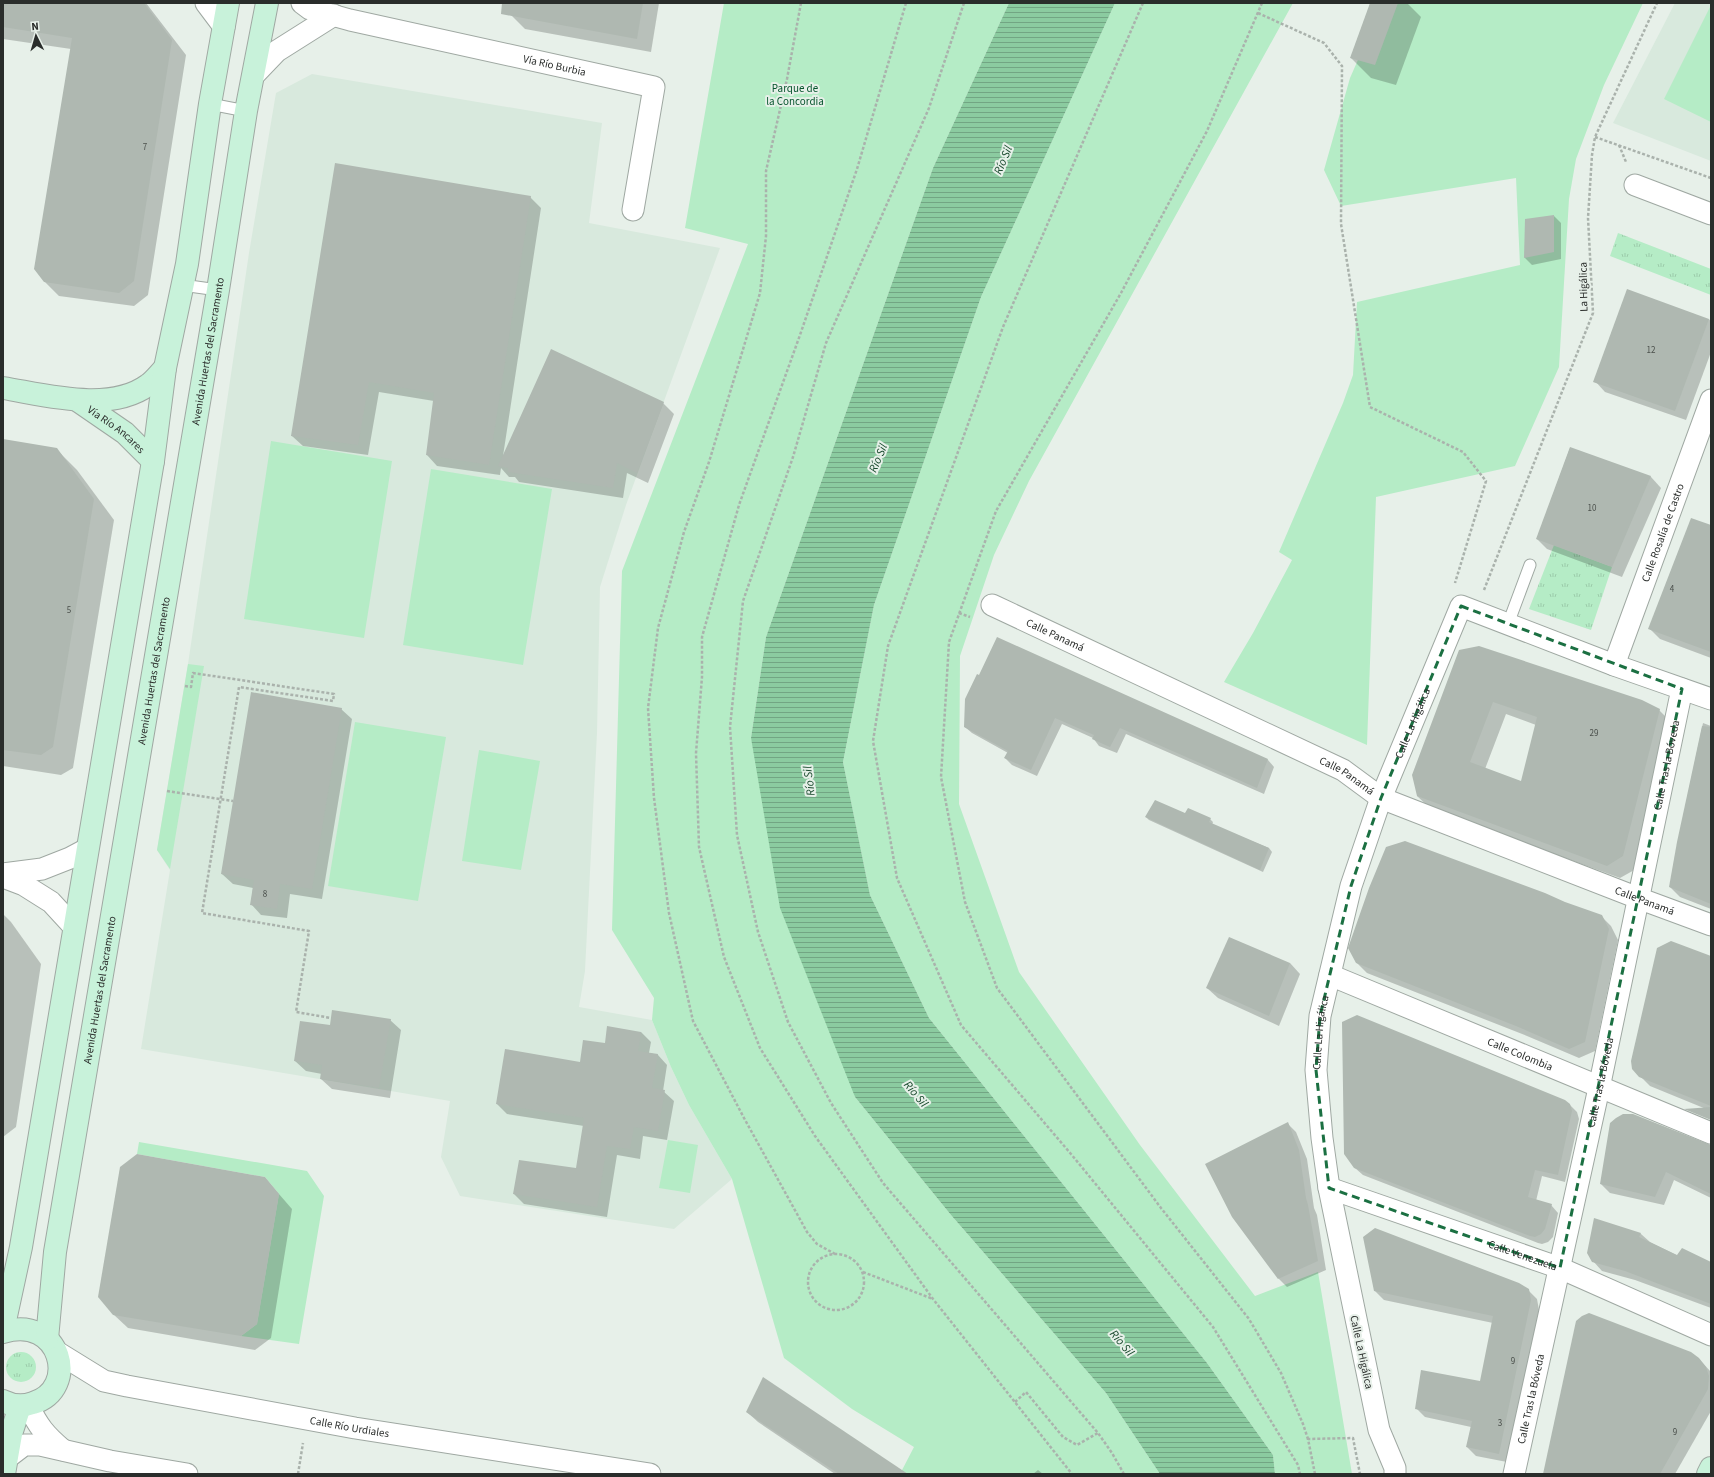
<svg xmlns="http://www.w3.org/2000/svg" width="1714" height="1477" font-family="'Source Sans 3',sans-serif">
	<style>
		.built { fill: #d8e9dd }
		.grass { fill: url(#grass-tufts) }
		.green { fill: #b5ecc6 }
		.water { fill: url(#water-rules) }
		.shadow { fill: #0003; fill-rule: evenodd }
		.building { fill: #afb8b1; fill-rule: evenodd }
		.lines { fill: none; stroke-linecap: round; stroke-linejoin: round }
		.lane-casing { stroke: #9fa8a2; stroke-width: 13 }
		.street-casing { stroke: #9fa8a2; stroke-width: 23 }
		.secondary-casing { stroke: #9fa8a2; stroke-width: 24 }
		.path { stroke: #aab2ac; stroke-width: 2.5; stroke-dasharray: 3 2; stroke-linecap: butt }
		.lane { stroke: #fff; stroke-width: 11 }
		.street { stroke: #fff; stroke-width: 21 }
		.secondary { stroke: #c8f2da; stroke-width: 22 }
		.marked { fill: none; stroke: #1b7042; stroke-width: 3; stroke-dasharray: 8 5; stroke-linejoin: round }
		.labels { text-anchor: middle; stroke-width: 4; stroke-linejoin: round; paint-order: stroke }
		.number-label { font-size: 9px; fill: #4b504c }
		.street-label { font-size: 11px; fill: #2a2d2b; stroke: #e7f0e9 }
		.park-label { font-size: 11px; fill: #07552e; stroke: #e7f0e9 }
		.water-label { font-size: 12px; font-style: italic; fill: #1a4a2e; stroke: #e7f0e9 }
	</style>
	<defs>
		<pattern id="grass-tufts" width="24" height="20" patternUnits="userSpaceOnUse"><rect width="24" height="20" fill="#b5ecc6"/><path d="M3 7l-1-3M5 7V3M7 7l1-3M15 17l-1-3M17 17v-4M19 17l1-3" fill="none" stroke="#9ccbaa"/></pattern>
		<pattern id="water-rules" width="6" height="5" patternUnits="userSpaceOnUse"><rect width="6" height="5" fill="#8bcba0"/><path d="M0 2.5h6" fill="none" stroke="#72a583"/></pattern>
	</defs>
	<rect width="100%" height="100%" fill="#e7f0e9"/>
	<g class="built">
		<path d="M1675,3H1711V161L1613,123Z"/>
		<path d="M312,74L602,123L589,223L720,248L626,505L600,587L597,733L585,971L579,1007L652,1020L671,1067L689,1105L732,1179L674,1229L460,1196L441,1157L450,1101L141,1049L170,870L157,850L188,664L249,253L276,93Z"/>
	</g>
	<g class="grass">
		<path d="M1618,233L1711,269V295L1610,256Z"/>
		<path d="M1554,545L1612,567L1591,630L1529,609Z"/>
		<circle cx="21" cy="1367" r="15"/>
	</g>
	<g class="green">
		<path d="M724,3H1009L933,168L766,637L751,738L855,1097L951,1215L1106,1393L1160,1474H900L914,1447L852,1409L784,1358L732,1179L689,1105L671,1067L652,1020L654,998L612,930L622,571L748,244L685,228Z"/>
		<path d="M1115,3H1293L1029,481L994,555L960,656L959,804L1019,972L1140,1145L1255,1296L1318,1272L1352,1474H1275L1273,1455L1207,1363L929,1018L870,895L843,762L874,605L981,297Z"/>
		<path d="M1383,3H1643L1604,85L1576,159L1569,199L1559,367L1515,466L1376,497L1367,745L1224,682L1253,633L1292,560L1279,552L1343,403L1353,375L1357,302L1520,265L1516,178L1341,206L1324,170L1350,78Z"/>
		<path d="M1711,5V122L1664,99Z"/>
		<path d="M271,441L392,461L364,638L244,619Z"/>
		<path d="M431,469L552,489L523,665L403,645Z"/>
		<path d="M188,664L204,666L170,869L157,850Z"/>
		<path d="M355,722L446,737L418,901L328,886Z"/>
		<path d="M479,750L540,761L521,870L462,861Z"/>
		<path d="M668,1140L698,1145L690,1193L659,1188Z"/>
		<path d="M139,1142L307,1171L324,1196L299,1344L241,1336L257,1324L279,1194L265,1177L137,1154Z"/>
	</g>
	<path class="water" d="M1009,3H1115L981,297L874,605L843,762L870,895L929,1018L1207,1363L1273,1455L1275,1474H1160L1106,1393L951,1215L855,1097L780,908L751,738L766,637L933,168Z"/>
	<g class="shadow">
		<path d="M3,3H146L186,55L148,295L134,306L59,296L45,282L71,49L3,39Z"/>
		<path d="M513,3H659L651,52L525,29L511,15Z"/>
		<path d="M1371,3H1407L1421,17L1396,85L1371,78L1351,58Z"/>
		<path d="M530,197L541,208L503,456L663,403L674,414L648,483L627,473L623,498L519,482L515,477H509L501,468L500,475L437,466L427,455L434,401L379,392L368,455L303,446L292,436Z"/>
		<path d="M1554,216L1561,223V259L1532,265L1525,258L1526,220Z"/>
		<path d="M1709,319L1711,322V352L1686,420L1605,392L1595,381Z"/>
		<path d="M3,440L56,449L77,470L114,520L73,768L61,775L3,766Z"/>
		<path d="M1570,448L1651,477L1661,488L1622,577L1547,549L1537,539Z"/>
		<path d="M1711,526V658L1660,639L1649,628Z"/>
		<path d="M997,639L1268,760L1274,767L1264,794L1126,734L1117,753L1099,746L1093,738L1062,724L1037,776L1012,765L1005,758L1008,753L972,733L965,727L979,677Z"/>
		<path d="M1460,651L1659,710L1672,723L1636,869L1620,878L1431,809L1417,796ZM1506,714L1536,725L1522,782L1485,769Z"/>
		<path d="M341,709L352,719L322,899L290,894L287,918L261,915L251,904L253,888L233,884L222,874Z"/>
		<path d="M1703,723L1711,726V909L1680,897L1670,887L1678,842Z"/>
		<path d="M1186,815L1210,819L1213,822L1212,825L1269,848L1272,852L1263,872L1149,820L1146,817Z"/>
		<path d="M1564,903L1601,916L1611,926L1618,940L1595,1051L1579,1058L1527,1036L1367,973L1357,963Z"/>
		<path d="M3,914L11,922L41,964L16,1127L3,1137Z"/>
		<path d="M1711,957V1111L1650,1086L1640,1076Z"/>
		<path d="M1290,963L1300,974L1279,1026L1218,998L1207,988Z"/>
		<path d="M390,1020L401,1030L390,1098L332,1089L321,1079L322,1074L306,1071L295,1061L331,1026Z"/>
		<path d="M641,1032L651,1042L649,1053L658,1055L667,1065L663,1091L674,1101L667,1140L643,1136L640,1159L617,1155L607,1217L524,1204L514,1194L577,1170L584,1126L507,1114L497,1104L580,1063L606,1044Z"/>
		<path d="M1570,1105L1577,1112L1579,1119L1565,1182L1542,1176L1536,1201L1551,1205L1558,1213L1553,1237L1548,1242L1542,1244L1538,1243L1363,1175L1355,1168Z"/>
		<path d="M1287,1123L1296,1132L1307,1159L1314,1208L1317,1215L1326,1270L1287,1287L1279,1279Z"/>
		<path d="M1711,1150V1198L1674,1180L1664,1205L1610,1193L1601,1184Z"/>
		<path d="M265,1178L292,1209L271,1338L255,1350L128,1328L113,1314Z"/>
		<path d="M1594,1219L1641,1234L1650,1242L1678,1256L1711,1263V1308L1635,1280L1602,1271L1593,1261Z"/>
		<path d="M1528,1290L1537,1299L1539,1310L1507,1462L1476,1456L1467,1447L1471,1427L1425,1417L1416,1408L1481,1382L1493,1323L1384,1300L1375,1291Z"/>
		<path d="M1699,1359L1711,1372V1411L1675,1474H1545Z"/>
		<path d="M747,1412L901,1474H835L758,1422Z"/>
		<path d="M1038,1470L1043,1474H1033Z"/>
	</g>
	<g class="building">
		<path d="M3,3H144L172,40L134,281L119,293L44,282L34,269L72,38L3,27Z"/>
		<path d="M502,3H643L637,39L501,14Z"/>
		<path d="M1370,3H1398L1375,65L1350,58Z"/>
		<path d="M335,163L531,196L489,465L426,455L434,393L369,382L358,445L291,436Z"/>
		<path d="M1554,215V252L1524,258L1525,219Z"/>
		<path d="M1627,289L1709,319L1675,411L1593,382Z"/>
		<path d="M551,349L664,402L637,473L617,463L613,488L508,472V468L498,466Z"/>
		<path d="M3,439L57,448L94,499L53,747L41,755L3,750Z"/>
		<path d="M1570,447L1651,476L1612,567L1536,539Z"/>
		<path d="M1691,518L1711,525V652L1648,629Z"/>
		<path d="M997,637L1268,759L1257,788L1120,728L1110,747L1092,739L1094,735L1055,718L1031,770L1004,758L1008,751L964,727L965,699L977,674L979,675Z"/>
		<path d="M1479,646L1642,700L1660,709L1623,856L1607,866L1417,796L1412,775L1459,650ZM1493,702L1537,717L1521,781L1470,762Z"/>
		<path d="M251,692L342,708L312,889L280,884L277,909L250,905L254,880L221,874Z"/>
		<path d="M1702,726L1711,727V904L1669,887L1677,842Z"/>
		<path d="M1155,800L1185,813L1188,808L1211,818L1209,822L1269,848L1260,870L1145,817Z"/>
		<path d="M1405,841L1545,893L1565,902L1602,915L1609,929L1585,1042L1569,1049L1516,1026L1356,963L1348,948L1369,888L1386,847Z"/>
		<path d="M1229,937L1290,963L1269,1016L1206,988Z"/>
		<path d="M1671,941L1711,956V1106L1639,1077L1632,1069L1631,1061L1657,948Z"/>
		<path d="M332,1010L391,1019L379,1088L320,1079L322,1065L294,1061L300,1021L330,1025Z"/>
		<path d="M1357,1015L1565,1100L1570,1104L1572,1111L1558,1175L1535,1170L1528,1197L1552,1204L1545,1229L1541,1234L1535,1237L1530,1236L1354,1168L1344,1154L1342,1022Z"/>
		<path d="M607,1026L641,1032L638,1051L658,1054L652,1088L665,1090L658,1131L634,1127L630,1149L607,1146L597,1207L513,1194L519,1160L576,1168L584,1118L496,1104L505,1049L580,1062L583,1040L605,1043Z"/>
		<path d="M1711,1107V1120L1684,1109Z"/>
		<path d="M1623,1114H1633L1711,1145V1194L1666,1172L1655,1197L1600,1184L1610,1123L1616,1118Z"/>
		<path d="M1288,1122L1299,1150L1306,1198L1308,1205L1318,1261L1278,1279L1232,1217L1205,1164Z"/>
		<path d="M137,1154L265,1177L279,1194L257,1324L241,1336L113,1315L98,1297L120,1167Z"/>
		<path d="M1594,1218L1641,1233L1639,1237L1677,1255L1682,1248L1711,1262V1304L1625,1271L1592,1262L1587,1253Z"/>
		<path d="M1375,1228L1519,1283L1529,1289L1531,1300L1499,1454L1466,1447L1472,1421L1415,1409L1421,1370L1480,1381L1493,1316L1374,1291L1363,1237Z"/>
		<path d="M1589,1313L1691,1352L1699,1358L1706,1367L1709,1376L1708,1389L1660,1474H1543L1576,1321L1582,1316Z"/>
		<path d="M763,1377L908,1474H839L756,1419L746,1412Z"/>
	</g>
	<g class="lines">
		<defs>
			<g id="lane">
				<path d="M210,104L246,111"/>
				<path d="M182,285L218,290"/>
				<path d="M1508,624L1530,565"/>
			</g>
			<g id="street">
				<path d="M206,3L224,27"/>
				<path id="s1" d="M302,3L310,9L350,20L654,87L633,210"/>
				<path d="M254,75L277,51L334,15"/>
				<path d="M1635,185L1711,214"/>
				<path id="s2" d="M992,605L1343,770L1381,798L1638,898L1711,925"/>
				<path id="s3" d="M1614,665L1711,400"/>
				<path d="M3,874L42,869L70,858L87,849"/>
				<path d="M3,877L24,885L51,902L74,927"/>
				<path id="s4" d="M1330,975L1711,1133"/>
				<path id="s5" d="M1329,1188L1560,1268L1711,1335"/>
				<path id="s6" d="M57,1352L104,1381L127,1386L355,1428L650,1474"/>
				<path d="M28,1405C38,1426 45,1435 63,1450"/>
				<path d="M7,1458L24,1445H40L110,1461L187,1474"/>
				<path id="s7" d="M1395,1474V1468L1379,1430L1329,1188L1322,1138L1316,1070L1320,1016L1351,886L1381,798L1461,606L1614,665L1711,699"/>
				<path id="s8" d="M1514,1474L1599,1088L1682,689"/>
			</g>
			<g id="secondary">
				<path d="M3,388C46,395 110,413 148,385C154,381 160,373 165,368"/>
				<path id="s9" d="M77,400L125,433L153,461"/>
				<path d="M3,1330L21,1247L153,461L165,368L187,264L210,104L228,3"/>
				<path d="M3,1332C61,1314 80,1389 33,1403C22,1407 13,1406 3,1401"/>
				<path id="s10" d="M47,1339L55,1252L218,290L246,111L267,3"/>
				<path d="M4,1474L11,1434L20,1406"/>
				<path d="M1708,1474L1711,1468"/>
			</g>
		</defs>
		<use href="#lane" class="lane-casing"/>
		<use href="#street" class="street-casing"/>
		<use href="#secondary" class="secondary-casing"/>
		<g class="path">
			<path d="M801,3L787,79L766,171V236L760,293L709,462L684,532L658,628L648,708L654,798L669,913L693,1021L744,1118L807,1232L817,1244L835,1254"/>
			<path d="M906,3L857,169L800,335L739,505L702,637V677L696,753L699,847L724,957L760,1048L815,1136L933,1299L1072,1474"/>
			<path d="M964,3L929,108L826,343L793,457L743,601L730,727L737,835L758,932L788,1022L831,1103L883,1183L1098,1433L1112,1453L1124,1474"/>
			<path d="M1143,3L1003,327L888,646L873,741L897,878L961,1025L1071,1154L1213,1327L1298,1465L1300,1474"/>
			<path d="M1262,3L1207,131L1121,293L996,511L949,642L941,777L965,902L997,988L1161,1208L1249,1319L1281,1373L1303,1424L1308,1439"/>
			<path d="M1258,13L1324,43L1342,66L1341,224L1370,407L1463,452L1486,481L1455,583"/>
			<path d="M1595,137L1711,178"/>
			<path d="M1619,145L1626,162"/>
			<path d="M1484,590L1593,313L1588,218L1592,155L1595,137L1657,3"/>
			<path d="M959,613L970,617"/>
			<path d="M185,686L191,687L193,673L334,694L333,701L239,687L202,913L309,931L296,1012L331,1018"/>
			<path d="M167,791L233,801"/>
			<circle cx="836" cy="1282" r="28"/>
			<path d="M863,1272L933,1299"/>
			<path d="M1015,1402L1026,1392L1063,1437L1077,1445L1098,1433"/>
			<path d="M298,1474L303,1443"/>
			<path d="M1315,1474L1308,1439L1353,1438L1360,1474"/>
		</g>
		<use href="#lane" class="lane"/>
		<use href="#street" class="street"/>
		<use href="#secondary" class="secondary"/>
	</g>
	<path class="marked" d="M1461,606L1682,689L1560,1268L1329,1188L1316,1070L1320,1016L1351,886L1381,798Z"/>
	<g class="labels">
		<g class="number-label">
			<text x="145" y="150">7</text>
			<text x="1651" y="353">12</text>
			<text x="1592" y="511">10</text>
			<text x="1672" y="592">4</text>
			<text x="69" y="613">5</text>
			<text x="1594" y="736">29</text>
			<text x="265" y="897">8</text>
			<text x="1513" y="1364">9</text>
			<text x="1500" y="1426">3</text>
			<text x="1675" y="1435">9</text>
		</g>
		<g class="street-label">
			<text dy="4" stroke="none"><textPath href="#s1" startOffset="261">Vía Río Burbia</textPath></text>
			<text transform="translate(1583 287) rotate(-91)" y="4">La Higálica</text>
			<text dy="4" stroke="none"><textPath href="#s10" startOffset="1001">Avenida Huertas del Sacramento</textPath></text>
			<text dy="4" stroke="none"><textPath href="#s9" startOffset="49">Vía Río Ancares</textPath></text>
			<text dy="4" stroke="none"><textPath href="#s3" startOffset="141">Calle Rosalía de Castro</textPath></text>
			<text dy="4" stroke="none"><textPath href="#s2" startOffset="70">Calle Panamá</textPath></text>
			<text dy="4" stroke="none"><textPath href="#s10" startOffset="677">Avenida Huertas del Sacramento</textPath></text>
			<text dy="4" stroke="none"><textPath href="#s7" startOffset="775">Calle La Higálica</textPath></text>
			<text dy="4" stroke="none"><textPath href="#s8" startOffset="725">Calle Tras la Bóveda</textPath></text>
			<text dy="4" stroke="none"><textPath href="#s2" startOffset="394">Calle Panamá</textPath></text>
			<text dy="4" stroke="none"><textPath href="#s2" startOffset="718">Calle Panamá</textPath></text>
			<text dy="4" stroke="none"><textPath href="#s10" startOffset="353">Avenida Huertas del Sacramento</textPath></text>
			<text dy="4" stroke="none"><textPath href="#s7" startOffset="451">Calle La Higálica</textPath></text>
			<text dy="4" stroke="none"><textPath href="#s4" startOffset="206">Calle Colombia</textPath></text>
			<text dy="4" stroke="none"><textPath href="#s8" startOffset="401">Calle Tras la Bóveda</textPath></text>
			<text dy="4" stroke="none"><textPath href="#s5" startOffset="205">Calle Venezuela</textPath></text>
			<text transform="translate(1362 1352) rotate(78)" y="4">Calle La Higálica</text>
			<text dy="4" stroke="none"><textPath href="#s8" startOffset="77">Calle Tras la Bóveda</textPath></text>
			<text dy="4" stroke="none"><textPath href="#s6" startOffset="305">Calle Río Urdiales</textPath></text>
		</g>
		<g class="park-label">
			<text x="795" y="92">Parque de<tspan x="795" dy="13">la Concordia</tspan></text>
		</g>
		<g class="water-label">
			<text transform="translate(1003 160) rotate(-67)" y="4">Río Sil</text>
			<text transform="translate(878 458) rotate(-67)" y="4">Río Sil</text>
			<text transform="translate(809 781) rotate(-97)" y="4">Río Sil</text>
			<text transform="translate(916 1094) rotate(50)" y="4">Río Sil</text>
			<text transform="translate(1122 1343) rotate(50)" y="4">Río Sil</text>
		</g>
	</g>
	<rect width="1714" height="1477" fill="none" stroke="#2a2d2b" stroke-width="8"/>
	<g transform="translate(36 36) rotate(355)" stroke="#e7f0e9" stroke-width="3" paint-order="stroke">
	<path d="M0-3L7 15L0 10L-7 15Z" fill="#2a2d2b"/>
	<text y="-6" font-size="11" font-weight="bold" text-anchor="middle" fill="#2a2d2b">N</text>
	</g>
</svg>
